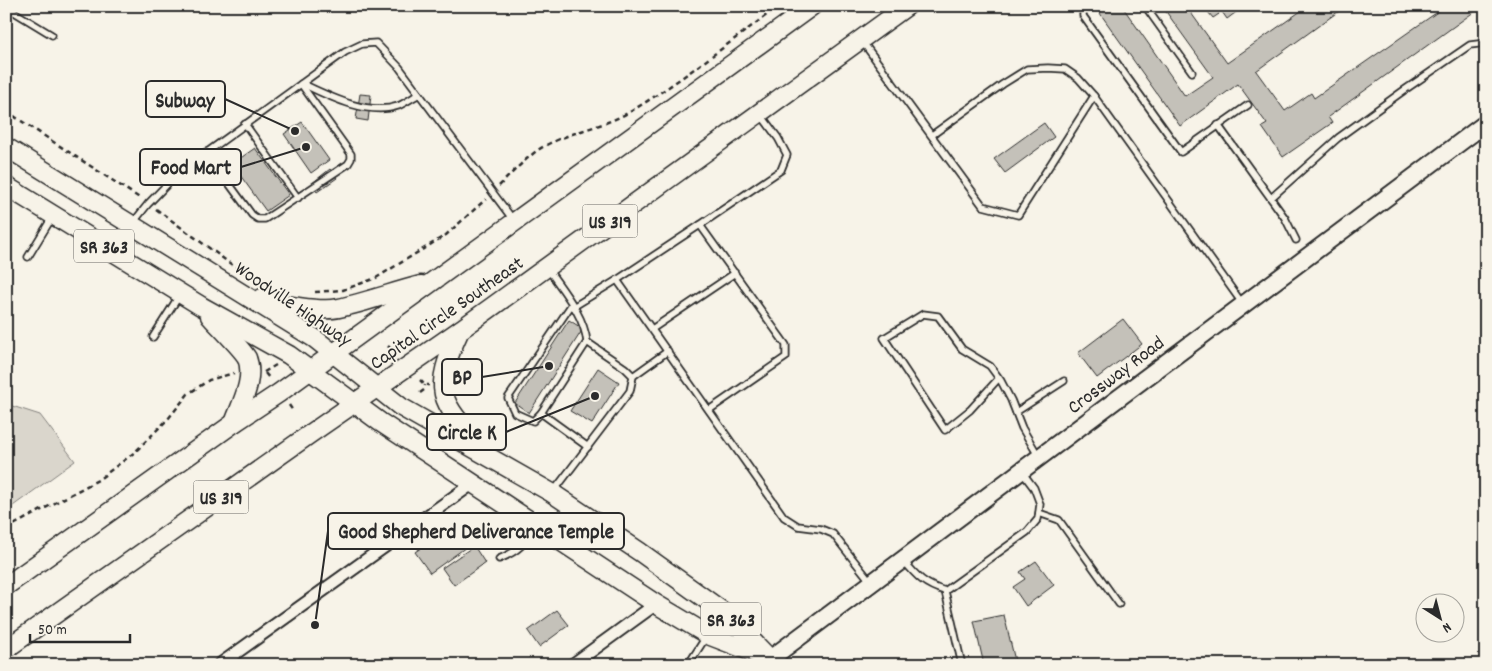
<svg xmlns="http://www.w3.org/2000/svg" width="1492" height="671" font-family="Dekko,sans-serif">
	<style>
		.green { fill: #dad6cc; stroke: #82807c }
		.building { fill: #c4c1b9; stroke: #2b2b2b }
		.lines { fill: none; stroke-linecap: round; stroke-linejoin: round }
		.lane-casing { stroke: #2b2b2b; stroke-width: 9 }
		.street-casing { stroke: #2b2b2b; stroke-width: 15 }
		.secondary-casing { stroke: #2b2b2b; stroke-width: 20 }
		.primary-casing { stroke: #2b2b2b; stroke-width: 21 }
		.path { stroke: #2b2b2b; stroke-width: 2.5; stroke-dasharray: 5 4; stroke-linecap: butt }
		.lane { stroke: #f7f3e8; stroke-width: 5.5 }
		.street { stroke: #f7f3e8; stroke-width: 11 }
		.secondary { stroke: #f7f3e8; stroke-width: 16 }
		.primary { stroke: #f7f3e8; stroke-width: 18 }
		.labels { text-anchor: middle; stroke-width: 4; stroke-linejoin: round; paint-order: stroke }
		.shield { fill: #f7f3e8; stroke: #686764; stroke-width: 1 }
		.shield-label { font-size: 19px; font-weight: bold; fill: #2b2b2b }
		.street-label { font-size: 20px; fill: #2b2b2b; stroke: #f7f3e8 }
		.leader { fill: none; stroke: #2b2b2b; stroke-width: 2 }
		.callout-dot { fill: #2b2b2b; stroke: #f7f3e8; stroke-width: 2 }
		.callout { fill: #f7f3e8; stroke: #2b2b2b; stroke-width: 2 }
		.callout-label { font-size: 21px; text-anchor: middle; font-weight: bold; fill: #2b2b2b }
	</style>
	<rect width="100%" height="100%" fill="#f7f3e8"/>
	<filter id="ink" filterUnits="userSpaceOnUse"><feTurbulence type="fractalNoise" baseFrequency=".02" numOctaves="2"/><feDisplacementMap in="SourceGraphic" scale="10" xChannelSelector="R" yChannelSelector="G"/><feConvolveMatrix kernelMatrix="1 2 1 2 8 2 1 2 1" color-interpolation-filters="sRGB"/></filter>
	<g filter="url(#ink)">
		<path class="green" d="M6,404L40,415L75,461L6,511Z"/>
		<g class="building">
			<path d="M1100,6H1122L1185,96L1213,77L1162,6H1186L1227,63L1308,6H1346L1256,71L1285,111L1311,93L1314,98L1446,6H1476L1478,9L1328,117L1332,123L1283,157L1262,127L1267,124L1238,84L1180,126L1097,9Z"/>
			<path d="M1218,6H1242L1243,7L1227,19Z"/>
			<path d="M1214,7L1219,14L1213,18L1208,12Z"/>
			<path d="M360,94L371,95L368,121L356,119Z"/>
			<path d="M302,122L329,160L311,173L284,134Z"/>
			<path d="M1044,123L1054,137L1005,173L994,159Z"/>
			<path d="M255,148L289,195L266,211L232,164Z"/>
			<path d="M330,169L337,178L317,192L311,184Z"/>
			<path d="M1123,319L1142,344L1097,378L1078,353Z"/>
			<path d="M569,320L583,329L529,413L515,403Z"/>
			<path d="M598,368L619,382L592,424L570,411Z"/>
			<path d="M460,533L469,545L430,573L415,552L438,536L444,544Z"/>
			<path d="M474,546L485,563L454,585L442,568Z"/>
			<path d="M1036,561L1054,585L1026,606L1013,587L1025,579L1020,572Z"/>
			<path d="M557,610L569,625L539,647L528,631Z"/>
			<path d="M1004,615L1016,665H984L974,621Z"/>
		</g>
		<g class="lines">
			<defs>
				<g id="lane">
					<path d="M1083,6V16L1181,152L1248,105"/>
					<path d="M1145,6L1192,72"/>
					<path d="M6,7L52,35"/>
					<path d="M862,41L983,206L1018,215L1094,96L1078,78L1065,69L1048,68L1027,69L1003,84L932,135"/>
					<path d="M303,84C330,97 368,116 398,106C405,103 412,98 419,94"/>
					<path d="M1094,96L1242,303"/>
					<path d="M245,124L298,198"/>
					<path d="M1218,125L1285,218L1296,240"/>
					<path d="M206,152L252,215L258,219H265L348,164L351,159V154L301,84"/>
					<path d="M1271,198L1338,138L1403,91L1470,45L1486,43"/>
					<path d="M132,224L148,204L177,174L345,52L362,44L376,43L399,67L514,221"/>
					<path d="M700,225L781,170L787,155L778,138L761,115"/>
					<path d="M28,257L53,216"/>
					<path d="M548,269C563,291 584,315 587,342L541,413L533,421L515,413L508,398L572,304"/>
					<path d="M617,280L700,225L786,345V357L709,410"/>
					<path d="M573,307L617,280L784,517L798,526L821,529L833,534L871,582"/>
					<path d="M652,329L735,273"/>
					<path d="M153,337L179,296"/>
					<path d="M633,376L668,351"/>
					<path d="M999,378L970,410L945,430L884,338L923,314L938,316L962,349L990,366L1001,381L1011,400L1022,428L1039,457"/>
					<path d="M1016,412L1064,381"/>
					<path d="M541,413L588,447"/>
					<path d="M554,491L630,391L633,376L625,368L587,342"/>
					<path d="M434,511L451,535"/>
					<path d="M1039,513L1059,520L1119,604"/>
					<path d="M499,559C519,551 524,544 536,526"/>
					<path d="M904,561C917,577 925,585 945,591"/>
					<path d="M945,591L1027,532L1038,519L1040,504L1034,488L1022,472"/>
					<path d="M945,591L962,665"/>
					<path d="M688,665L706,637"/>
				</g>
				<g id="street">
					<path d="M219,665L472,484"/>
					<path d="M572,665L656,604"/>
				</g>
				<path id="secondary" d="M770,659L1486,123"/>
				<g id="primary">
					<path d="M6,147L314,338L401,407L552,493L640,552L725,613L770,659L778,665"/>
					<path d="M6,186L201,306L289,355L380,422L656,604L708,635L763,656"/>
					<path d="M262,298C277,305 322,312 339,308C366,302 394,292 421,285"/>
					<path d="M210,316C217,324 243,350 247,358C255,379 241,404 234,423"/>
					<path d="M460,330C430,395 440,401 486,451"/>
					<path d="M6,586L234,423L279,393L812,6"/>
					<path d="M6,649L310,434L460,330L907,6"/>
				</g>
			</defs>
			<use href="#lane" class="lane-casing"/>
			<use href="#street" class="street-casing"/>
			<use href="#secondary" class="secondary-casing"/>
			<use href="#primary" class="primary-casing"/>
			<g class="path">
				<path d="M6,111L141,199"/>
				<path d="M499,186C511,174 524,160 538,150C567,131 604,128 633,110C684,79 731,41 779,6"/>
				<path d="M156,209L235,267L263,282"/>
				<path d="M315,292L343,290L376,278L446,235L486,199"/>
				<path d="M388,346L394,352"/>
				<path d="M264,372L276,365"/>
				<path d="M265,373L270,379"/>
				<path d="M420,380L425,385H429"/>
				<path d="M420,393L424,390L425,385"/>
				<path d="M289,405L293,411"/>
				<path d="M6,529L98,480L135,452L168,419L188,394L209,380L234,373"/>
			</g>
			<use href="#lane" class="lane"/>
			<use href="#street" class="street"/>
			<use href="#secondary" class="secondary"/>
			<use href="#primary" class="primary"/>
		</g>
	</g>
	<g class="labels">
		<g class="shield">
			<rect x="582.5" y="204.5" width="55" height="33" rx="4"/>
			<rect x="74" y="229.5" width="60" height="33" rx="4"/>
			<rect x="193.5" y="480.5" width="55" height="33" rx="4"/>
			<rect x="701" y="602.5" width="60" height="33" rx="4"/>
		</g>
		<g class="shield-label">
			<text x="610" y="228">US 319</text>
			<text x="104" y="253">SR 363</text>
			<text x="221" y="504">US 319</text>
			<text x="731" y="626">SR 363</text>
		</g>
		<g class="street-label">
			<text transform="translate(294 303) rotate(34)" y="7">Woodville Highway</text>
			<text transform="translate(446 312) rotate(-35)" y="7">Capital Circle Southeast</text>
			<text transform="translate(1115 374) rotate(-37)" y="7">Crossway Road</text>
		</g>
	</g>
	<path class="leader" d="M295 131L225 99M306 147L241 167M549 366L482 377M595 396L506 432M315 625L328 531"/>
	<g class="callout-dot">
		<circle cx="295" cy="131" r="5"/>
		<circle cx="306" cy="147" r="5"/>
		<circle cx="549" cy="366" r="5"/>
		<circle cx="595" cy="396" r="5"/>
		<circle cx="315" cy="625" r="5"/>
	</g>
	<g class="callout">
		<rect x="146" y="81" width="79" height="36" rx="5"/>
		<rect x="140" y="149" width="101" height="36" rx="5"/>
		<rect x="442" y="359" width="40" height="36" rx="5"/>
		<rect x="427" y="414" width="79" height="36" rx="5"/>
		<rect x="328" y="513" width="296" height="36" rx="5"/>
	</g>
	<g class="callout-label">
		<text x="185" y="107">Subway</text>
		<text x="191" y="174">Food Mart</text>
		<text x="462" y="384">BP</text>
		<text x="467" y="439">Circle K</text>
		<text x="476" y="538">Good Shepherd Deliverance Temple</text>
	</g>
	<rect width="1492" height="671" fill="none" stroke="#f7f3e8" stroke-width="25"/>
	<rect x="12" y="12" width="1467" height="646" fill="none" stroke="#2b2b2b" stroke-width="2" filter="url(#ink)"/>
	<g transform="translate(1440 618) rotate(144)"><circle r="24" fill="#f7f3e8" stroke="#a5a39c"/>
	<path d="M0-4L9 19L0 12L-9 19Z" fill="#2b2b2b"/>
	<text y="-8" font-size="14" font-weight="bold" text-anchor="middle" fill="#2b2b2b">N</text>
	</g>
	<path d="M30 634v8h100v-8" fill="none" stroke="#2b2b2b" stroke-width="2.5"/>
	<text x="38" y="634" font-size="15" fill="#2b2b2b" stroke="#f7f3e8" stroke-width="4" paint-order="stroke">50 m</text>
</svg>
